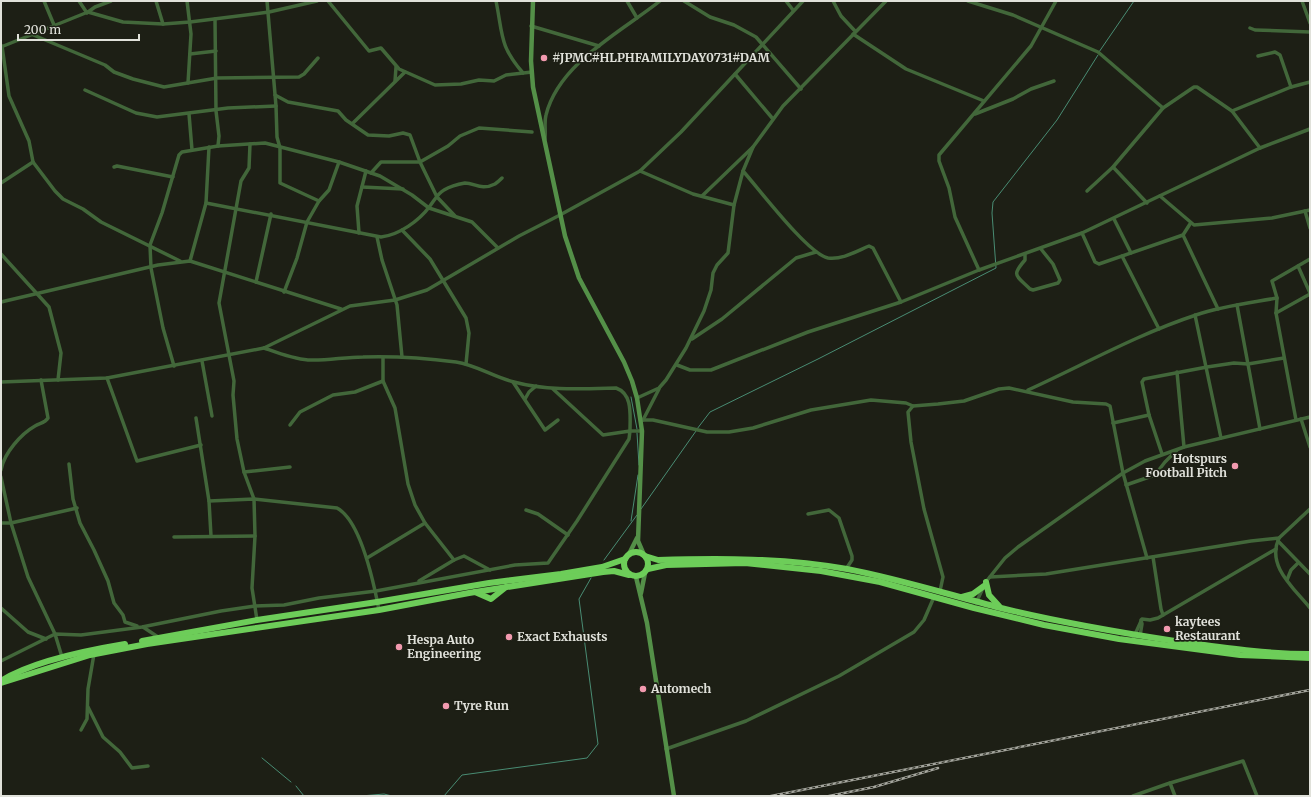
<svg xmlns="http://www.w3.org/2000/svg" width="1311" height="797" font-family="Merriweather,serif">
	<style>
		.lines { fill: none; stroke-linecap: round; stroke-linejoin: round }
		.stream { stroke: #498c73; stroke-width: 1 }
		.street { stroke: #42673a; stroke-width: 3.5 }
		.secondary { stroke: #549048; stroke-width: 4.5 }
		.highway { stroke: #6dcd59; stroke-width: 6 }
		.rail-casing { stroke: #a4a59d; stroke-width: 2.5 }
		.rail { stroke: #1d1f15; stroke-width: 1; stroke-dasharray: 3; stroke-linecap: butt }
		.poi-dot { fill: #f29aaf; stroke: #1d1f15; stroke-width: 1.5 }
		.labels { text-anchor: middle; stroke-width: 3.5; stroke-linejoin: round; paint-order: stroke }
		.poi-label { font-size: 12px; font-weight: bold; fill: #e0e1da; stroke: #1d1f15; text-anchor: start }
	</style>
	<rect width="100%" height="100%" fill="#1d1f15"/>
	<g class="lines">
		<g class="stream">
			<path d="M1099,52L1134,1"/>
			<path d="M631,397L637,429"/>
			<path d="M697,429L710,412L818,359L996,268L992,213L993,202L1057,120L1098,55"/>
			<path d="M637,433L639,465"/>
			<path d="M641,509L696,431"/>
			<path d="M631,521L638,475"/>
			<path d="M604,560L637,515"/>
			<path d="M262,758L291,782"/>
			<path d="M296,786L304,796"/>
			<path d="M361,796L384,794L392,796"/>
			<path d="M444,796L462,775L587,758L598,744L579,599L591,578"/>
		</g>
		<g class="street">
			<path d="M44,1L54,25"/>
			<path d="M79,1L87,13"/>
			<path d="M156,1L163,24"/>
			<path d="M187,1L191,34L188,83"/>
			<path d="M267,1L276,106L277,137L280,148V183L319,201"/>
			<path d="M328,1L369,51L381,48L399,69L435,85L461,84L479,80L494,81L506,75L532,72"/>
			<path d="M496,1C503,35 499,45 523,73"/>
			<path d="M627,1L637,18"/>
			<path d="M684,1L710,17L734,25L756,37L801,89"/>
			<path d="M786,1L793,10"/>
			<path d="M833,1L841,16L855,31"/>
			<path d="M968,1L1013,15L1098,52L1163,108"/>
			<path d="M1302,1L1310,23"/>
			<path d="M88,12L95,7L111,1"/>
			<path d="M215,19L216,111L219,136L218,146"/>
			<path d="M531,26L599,46"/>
			<path d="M1250,28L1255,30L1310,32"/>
			<path d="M31,34L105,65L114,72L133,79L164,87L217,78L299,77L304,74L318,58"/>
			<path d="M853,34L906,69L984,101"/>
			<path d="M2,46L9,96L29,141L33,162L55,191L63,199L83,209L101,222L180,261"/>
			<path d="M1,47L88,12L123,22L163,24L190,22L269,12L317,1"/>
			<path d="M190,54L216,51"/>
			<path d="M1258,56L1275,52L1280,55L1291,87"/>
			<path d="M735,74L773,119"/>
			<path d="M395,81L396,67"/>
			<path d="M85,90L136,113L157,117L228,108L276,106"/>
			<path d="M275,95L288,102L338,111L346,120L368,135L389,136L403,133L410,135L420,162L437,197L455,216"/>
			<path d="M1232,111L1291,87L1310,82"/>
			<path d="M189,114L192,150"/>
			<path d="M975,114L1013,99L1031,89L1054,81"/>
			<path d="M353,123L405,72"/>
			<path d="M545,139C546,131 544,122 546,115C559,63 621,32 660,1"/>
			<path d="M250,144L249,168L241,181L219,303L234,381L233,395L237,439L244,472L254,499L255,536L252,588L257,620"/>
			<path d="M114,167L117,166L173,177"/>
			<path d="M1113,167L1147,203"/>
			<path d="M640,171L693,194L734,205"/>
			<path d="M743,171C759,189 808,254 828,258C842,260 857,251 869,246L873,248L901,302"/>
			<path d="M371,173L381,162H420L448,146L460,136L479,128L532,132"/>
			<path d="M1,183L33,162"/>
			<path d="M362,187L403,189"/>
			<path d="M1087,191L1113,167L1163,108L1194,87H1197L1232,111L1260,148"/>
			<path d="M702,196L753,147L783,106L886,1"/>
			<path d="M1160,196L1194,225L1272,218L1310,210"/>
			<path d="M206,203L381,237C399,235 419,221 430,206C434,201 438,193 444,190C449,187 459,184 465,183C475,183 481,191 495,184C498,182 500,180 502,178"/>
			<path d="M1305,211L1310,228"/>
			<path d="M1114,219L1131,253"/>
			<path d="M402,230L430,259L466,318L469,333L466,364"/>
			<path d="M359,233L357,206L366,171"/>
			<path d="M1082,233L1095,262L1099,264L1183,235L1190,224"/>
			<path d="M1183,235L1218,309"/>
			<path d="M377,237L382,260L397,305L402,357"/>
			<path d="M1,254L49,307L61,353L58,380"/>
			<path d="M1025,255V260C1011,276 1016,275 1030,289L1033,290L1058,283L1060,280L1053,264L1041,249"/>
			<path d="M1122,256L1159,329"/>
			<path d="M190,261L206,203L209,147"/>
			<path d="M1298,266L1310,293"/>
			<path d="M979,270L955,217L949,188L939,161V155L1031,46L1056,1"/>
			<path d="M256,282L271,214"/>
			<path d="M284,292L297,258L307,222L319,201L329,190L339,162"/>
			<path d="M1,302L158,265L190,261L341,309"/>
			<path d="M1237,305L1260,429"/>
			<path d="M1276,313L1310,294"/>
			<path d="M1195,315L1221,438"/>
			<path d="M692,339L722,319L796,258L816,252"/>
			<path d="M264,348C278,353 293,359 308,360C327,361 344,357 363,357C394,356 425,358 456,362C476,365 494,377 514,382C547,391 581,389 616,388C633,394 630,415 630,431H642"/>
			<path d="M383,358V381L395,408L408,484L415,505L425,523L454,560"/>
			<path d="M202,361L212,416"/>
			<path d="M677,365L690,370H711L808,332L901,302L979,270L1082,233L1260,148L1310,129"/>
			<path d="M174,366L163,328L151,268L150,245L162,213L179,155L182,152L218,146L265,143L339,162L380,176L412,195L429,208L472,222L498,248"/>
			<path d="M1177,372L1184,447"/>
			<path d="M107,378L137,461L201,445"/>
			<path d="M1,382L107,378L264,348L350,306L395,300L427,290L519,236L560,215L640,171L681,132L803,1"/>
			<path d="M513,382L545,430L558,420"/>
			<path d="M1028,390C1083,365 1138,334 1196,315C1222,306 1249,303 1277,298"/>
			<path d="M637,398L659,388L666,380L686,348L704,311L711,290L713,273L717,265L728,253L734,205L743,171L753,147"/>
			<path d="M525,399L529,392L536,386"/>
			<path d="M913,406L908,412L911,442L924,509L943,577L940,591"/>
			<path d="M196,418L209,501L254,499L337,508C361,521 374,584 379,610"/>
			<path d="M1301,419L1310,447"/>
			<path d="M641,420H653L707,432H729L753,428L811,410L871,400L906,403L913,406L938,404L964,401L999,389L1009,388L1073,402L1106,404L1110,406L1123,473L1147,558"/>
			<path d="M643,420L659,389"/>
			<path d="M1296,420L1276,313L1277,298L1272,281L1310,259"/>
			<path d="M1113,423L1149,415"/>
			<path d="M290,425L300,412L333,395L355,392L383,381"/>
			<path d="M1162,454L1149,415L1142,382L1144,379L1207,367L1234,363L1248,364L1284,358"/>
			<path d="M69,464L73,499L80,523L94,550L108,581L114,603L123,615L125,622L137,626"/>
			<path d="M1,470C4,453 21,434 35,426C40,423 45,423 48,418L41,380"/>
			<path d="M244,472L290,467"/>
			<path d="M1,477L11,523L77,508"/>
			<path d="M1126,485L1155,475L1165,462L1177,450"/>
			<path d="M209,501L211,536"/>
			<path d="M526,510L538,514L568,535"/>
			<path d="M808,514L829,510L839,518L852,556V560L846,569"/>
			<path d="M1,523H11L28,577L55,634L62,657"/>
			<path d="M174,537L255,536"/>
			<path d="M1279,538C1266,566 1294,588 1310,608"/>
			<path d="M1278,541L1310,574"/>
			<path d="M1153,557L1161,609L1163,615"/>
			<path d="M367,558L425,523"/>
			<path d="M990,577L1046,574L1251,541L1279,538L1310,509"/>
			<path d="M1287,580L1291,570L1298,563"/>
			<path d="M419,581L454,560L464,556L490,570"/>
			<path d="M985,583L1005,558L1018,547L1123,473L1145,461L1184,447L1310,417"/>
			<path d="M976,603L983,588"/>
			<path d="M1,608L28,632L46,639"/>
			<path d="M143,627L158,637"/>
			<path d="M1140,636L1142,624L1141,620"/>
			<path d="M1132,641L1142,619L1150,620L1158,618L1276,549"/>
			<path d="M1,661L55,634L81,635L142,627L221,611L255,606L284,605L319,598L376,591L515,565L548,563L577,521L629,439L630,431L603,435L553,389"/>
			<path d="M88,707L103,737L120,752L132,768L148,766"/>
			<path d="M81,730L87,719L88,689L94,654"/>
			<path d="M666,749L746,721L839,676L914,632L924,620L934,597"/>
			<path d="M1170,783L1175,796"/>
			<path d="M1133,796L1167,784L1243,761L1257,796"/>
		</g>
		<g class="secondary">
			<path d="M533,1L531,61L533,87L565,236L579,278L624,362L632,381L637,398L642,431L638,541L644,555"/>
			<path d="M629,554L637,538"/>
			<path d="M636,577L647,623L674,796"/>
			<path d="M641,593L645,573"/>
		</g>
		<g class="highway">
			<circle cx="636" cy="564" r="12"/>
			<path d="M645,556L658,560C721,558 784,558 847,569C899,579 950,595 1001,608C1058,622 1117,632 1175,641C1220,647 1264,654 1310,654"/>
			<path d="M648,569L666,565L745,563L821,571L880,582L974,608L1044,625L1119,639L1240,655L1310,658"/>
			<path d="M986,582L989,595L999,606"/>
			<path d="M475,592L491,599L506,587"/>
			<path d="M962,597L973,594L984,586"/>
			<path d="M142,641L257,620L377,602L489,583L561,574L602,567L625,559"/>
			<path d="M1,681C32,661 89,650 125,644"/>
			<path d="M1,683L90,655L147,644L379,610L469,593L603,572L614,571L629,575"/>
		</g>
		<defs>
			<g id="rail">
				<path d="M771,796L1310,690"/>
				<path d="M829,796L874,787L938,768"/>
			</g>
		</defs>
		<use href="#rail" class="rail-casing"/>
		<use href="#rail" class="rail"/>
	</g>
	<g class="poi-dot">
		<circle cx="544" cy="58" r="4"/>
		<circle cx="1235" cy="466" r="4"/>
		<circle cx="1167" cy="629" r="4"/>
		<circle cx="509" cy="637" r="4"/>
		<circle cx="399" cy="647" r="4"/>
		<circle cx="643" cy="689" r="4"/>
		<circle cx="446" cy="706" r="4"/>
	</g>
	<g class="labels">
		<g class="poi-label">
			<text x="552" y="62">#JPMC#HLPHFAMILYDAY0731#DAM</text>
			<text x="1227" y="463" text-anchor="end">Hotspurs<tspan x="1227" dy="14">Football Pitch</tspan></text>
			<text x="1175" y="626">kaytees<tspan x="1175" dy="14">Restaurant</tspan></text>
			<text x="517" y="641">Exact Exhausts</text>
			<text x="407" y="644">Hespa Auto<tspan x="407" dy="14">Engineering</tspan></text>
			<text x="651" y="693">Automech</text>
			<text x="454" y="710">Tyre Run</text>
		</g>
	</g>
	<rect width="1311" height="797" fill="none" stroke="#e0e1da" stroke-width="4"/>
	<path d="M18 34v6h121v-6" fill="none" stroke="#e0e1da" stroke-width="2"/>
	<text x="24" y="34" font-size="12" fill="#e0e1da" stroke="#1d1f15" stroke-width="3" paint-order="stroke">200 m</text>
</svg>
